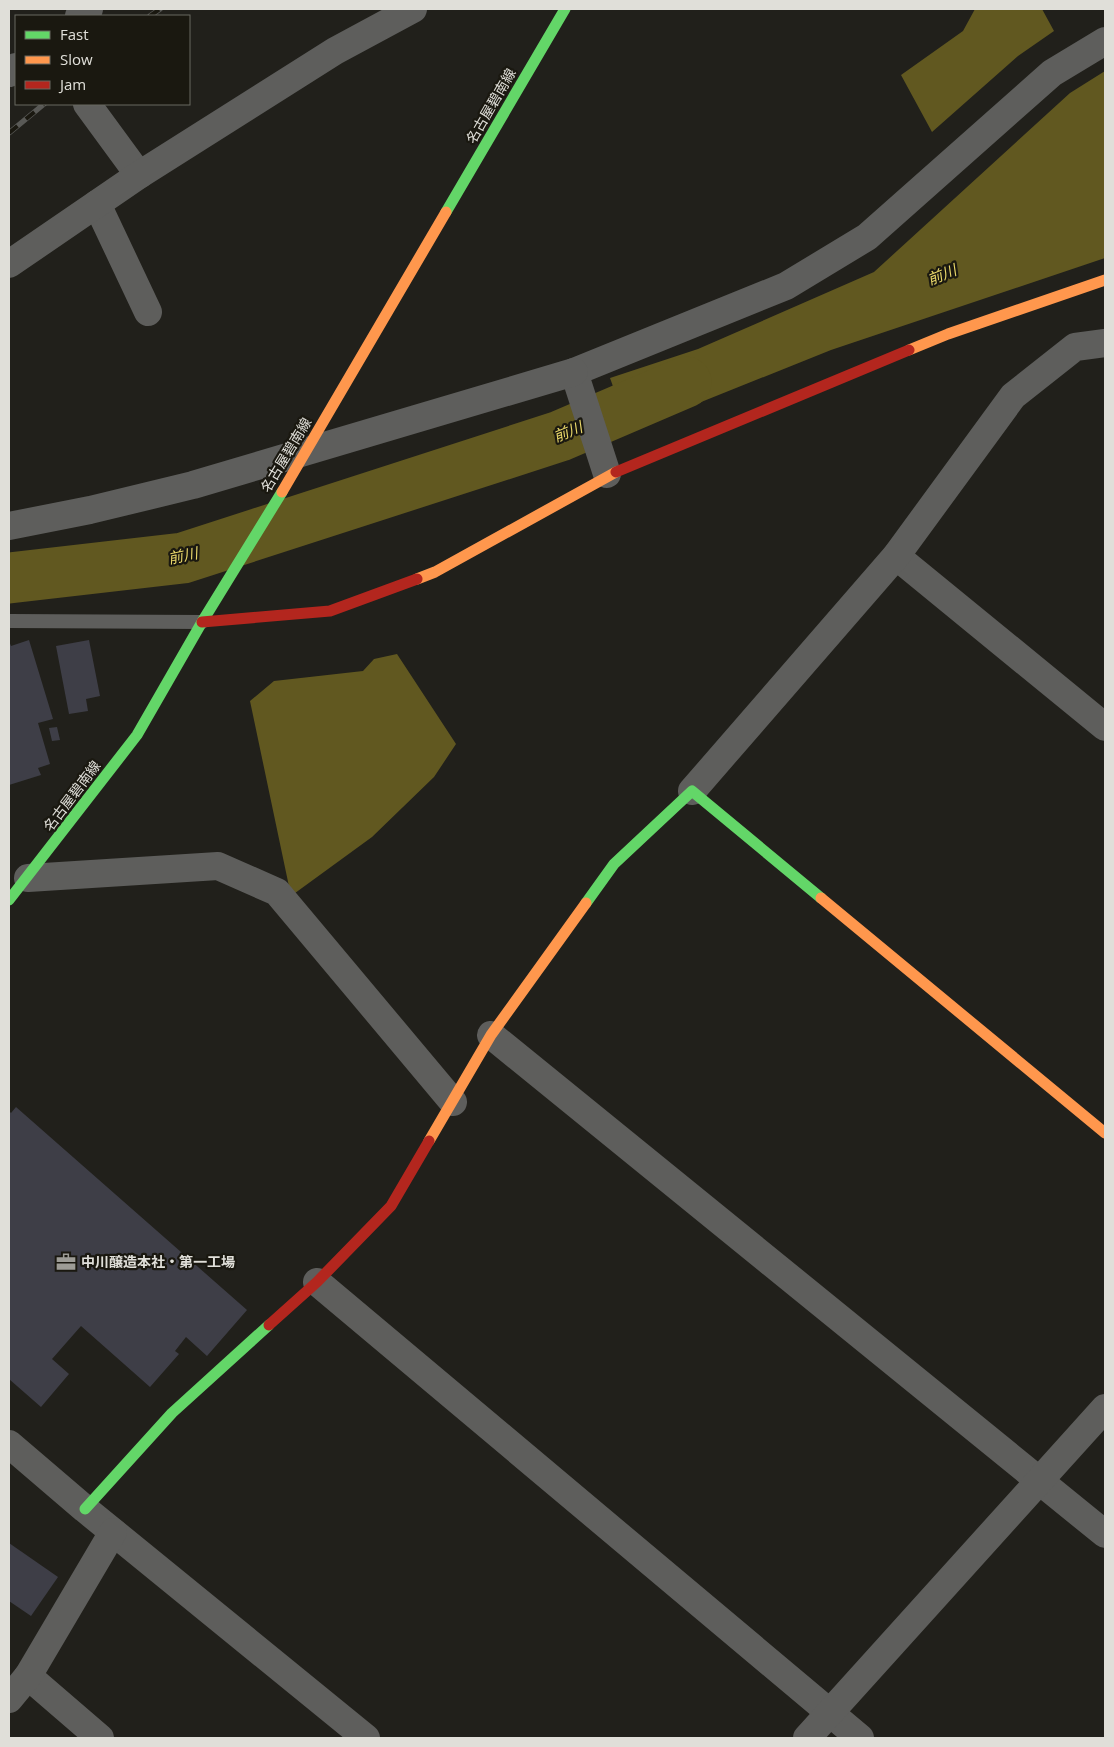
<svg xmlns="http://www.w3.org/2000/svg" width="1114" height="1747" font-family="'Open Sans','Noto Sans JP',sans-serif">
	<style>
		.water { fill: #615820 }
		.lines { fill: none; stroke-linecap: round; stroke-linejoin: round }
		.river { stroke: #615820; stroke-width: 51 }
		.building { fill: #3e3e47 }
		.lane { stroke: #5e5e5c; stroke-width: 14 }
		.street { stroke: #5e5e5c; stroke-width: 28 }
		.fast { stroke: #63d668; stroke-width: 11 }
		.slow { stroke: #ff974d; stroke-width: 11 }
		.jam { stroke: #b3261e; stroke-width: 11 }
		.rail-casing { stroke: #595956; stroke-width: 5.5 }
		.rail { stroke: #1a1810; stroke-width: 4; stroke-dasharray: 11; stroke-linecap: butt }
		.labels { text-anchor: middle; stroke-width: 4.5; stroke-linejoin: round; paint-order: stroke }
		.street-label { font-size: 14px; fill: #e0dfd9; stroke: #1a1810 }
		.poi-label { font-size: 14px; font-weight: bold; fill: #e0dfd9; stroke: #1a1810; text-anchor: start }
		.water-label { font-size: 15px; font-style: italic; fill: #ead86a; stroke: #1a1810 }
	</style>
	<rect width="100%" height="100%" fill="#21201b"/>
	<g class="water">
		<path d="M975,9H1042L1054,31L1018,56L932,132L901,75L963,31Z"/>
		<path d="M1105,71V258L831,350L629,431L610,378L698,349L874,272L1070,93Z"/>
		<path d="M397,654L456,744L434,777L372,837L291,896L250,701L274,681L363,671L374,659Z"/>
	</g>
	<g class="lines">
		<path class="river" d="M9,578L183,558L560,436L686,382"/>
	</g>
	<g class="building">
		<path d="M29,640L53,719L38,723L50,764L38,768L41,775L9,785V641L11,646Z"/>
		<path d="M89,640L100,696L86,699L88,711L69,714L56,646Z"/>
		<path d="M57,727L60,740L52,741L49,728Z"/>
		<path d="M16,1107L247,1310L207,1356L186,1337L175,1351L179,1354L150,1387L81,1326L52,1359L69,1374L41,1407L9,1379V1111L11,1113Z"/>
		<path d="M9,1543L58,1577L31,1616L9,1601Z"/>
	</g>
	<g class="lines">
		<path class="lane" d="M9,621L202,622"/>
		<g class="street">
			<path d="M79,16L89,9"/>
			<path d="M9,73L16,67"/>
			<path d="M87,104L139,175"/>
			<path d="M97,204L148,312"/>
			<path d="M9,264L139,175L335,51L413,9"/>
			<path d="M607,474L574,372L786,286L867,237L1052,73L1105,41"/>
			<path d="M9,526L90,510L193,485L574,372"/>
			<path d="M896,556L1105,727"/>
			<path d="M692,791L896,556L1013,396L1075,347L1105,343"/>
			<path d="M28,878L218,866L277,892L453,1102"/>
			<path d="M491,1035L1105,1534"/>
			<path d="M317,1282L860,1738"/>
			<path d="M9,1444L85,1509L366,1738"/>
			<path d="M28,1676L100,1738"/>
			<path d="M9,1699L28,1676L113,1532"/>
			<path d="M807,1738L1105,1408"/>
		</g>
		<g class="fast">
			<path d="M446,212L565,9"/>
			<path d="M9,900L137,735L202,622L282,492"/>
			<path d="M586,903L614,864L692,791L821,898"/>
			<path d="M85,1509L172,1413L269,1325"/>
		</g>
		<g class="slow">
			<path d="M909,350L948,334L1105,280"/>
			<path d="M282,492L446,212"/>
			<path d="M417,579L435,572L616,472"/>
			<path d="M821,898L1105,1133"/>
			<path d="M429,1141L491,1035L586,903"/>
		</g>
		<g class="jam">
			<path d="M616,472L909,350"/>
			<path d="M202,622L330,611L417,579"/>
			<path d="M269,1325L317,1282L391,1206L429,1141"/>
		</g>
		<defs>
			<g id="rail">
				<path d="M150,16L160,9"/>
				<path d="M9,133L44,104"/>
			</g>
		</defs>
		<use href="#rail" class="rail-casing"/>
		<use href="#rail" class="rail"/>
	</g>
	<defs>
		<symbol id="office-bare" viewBox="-9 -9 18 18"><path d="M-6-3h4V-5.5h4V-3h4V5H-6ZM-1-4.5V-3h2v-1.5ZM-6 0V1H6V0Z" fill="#9d9c96" stroke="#1a1810" stroke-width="2.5" paint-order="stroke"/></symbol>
	</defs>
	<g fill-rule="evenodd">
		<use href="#office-bare" x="52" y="1248" width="28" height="28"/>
	</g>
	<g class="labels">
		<g class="street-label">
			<text transform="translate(491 106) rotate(-60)" y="5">名古屋碧南線</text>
			<text transform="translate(286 455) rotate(-59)" y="5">名古屋碧南線</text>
			<text transform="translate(72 796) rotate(-53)" y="5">名古屋碧南線</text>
		</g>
		<g class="poi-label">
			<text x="81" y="1267">中川醸造本社・第一工場</text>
		</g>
		<g class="water-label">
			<text transform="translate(942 275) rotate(-22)" y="5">前川</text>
			<text transform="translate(568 432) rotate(-22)" y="5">前川</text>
			<text transform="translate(183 556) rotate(-12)" y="5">前川</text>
		</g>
	</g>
	<rect width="1114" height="1747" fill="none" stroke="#e0dfd9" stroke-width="20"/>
	<rect x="15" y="15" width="175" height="90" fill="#1a1810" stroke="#696860"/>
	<rect x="25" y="31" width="25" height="8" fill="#63d668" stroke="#696860"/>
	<text x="60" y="40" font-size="15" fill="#e0dfd9">Fast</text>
	<rect x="25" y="56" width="25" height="8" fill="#ff974d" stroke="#696860"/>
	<text x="60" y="65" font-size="15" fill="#e0dfd9">Slow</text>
	<rect x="25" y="81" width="25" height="8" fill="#b3261e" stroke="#696860"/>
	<text x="60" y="90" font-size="15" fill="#e0dfd9">Jam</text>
</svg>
